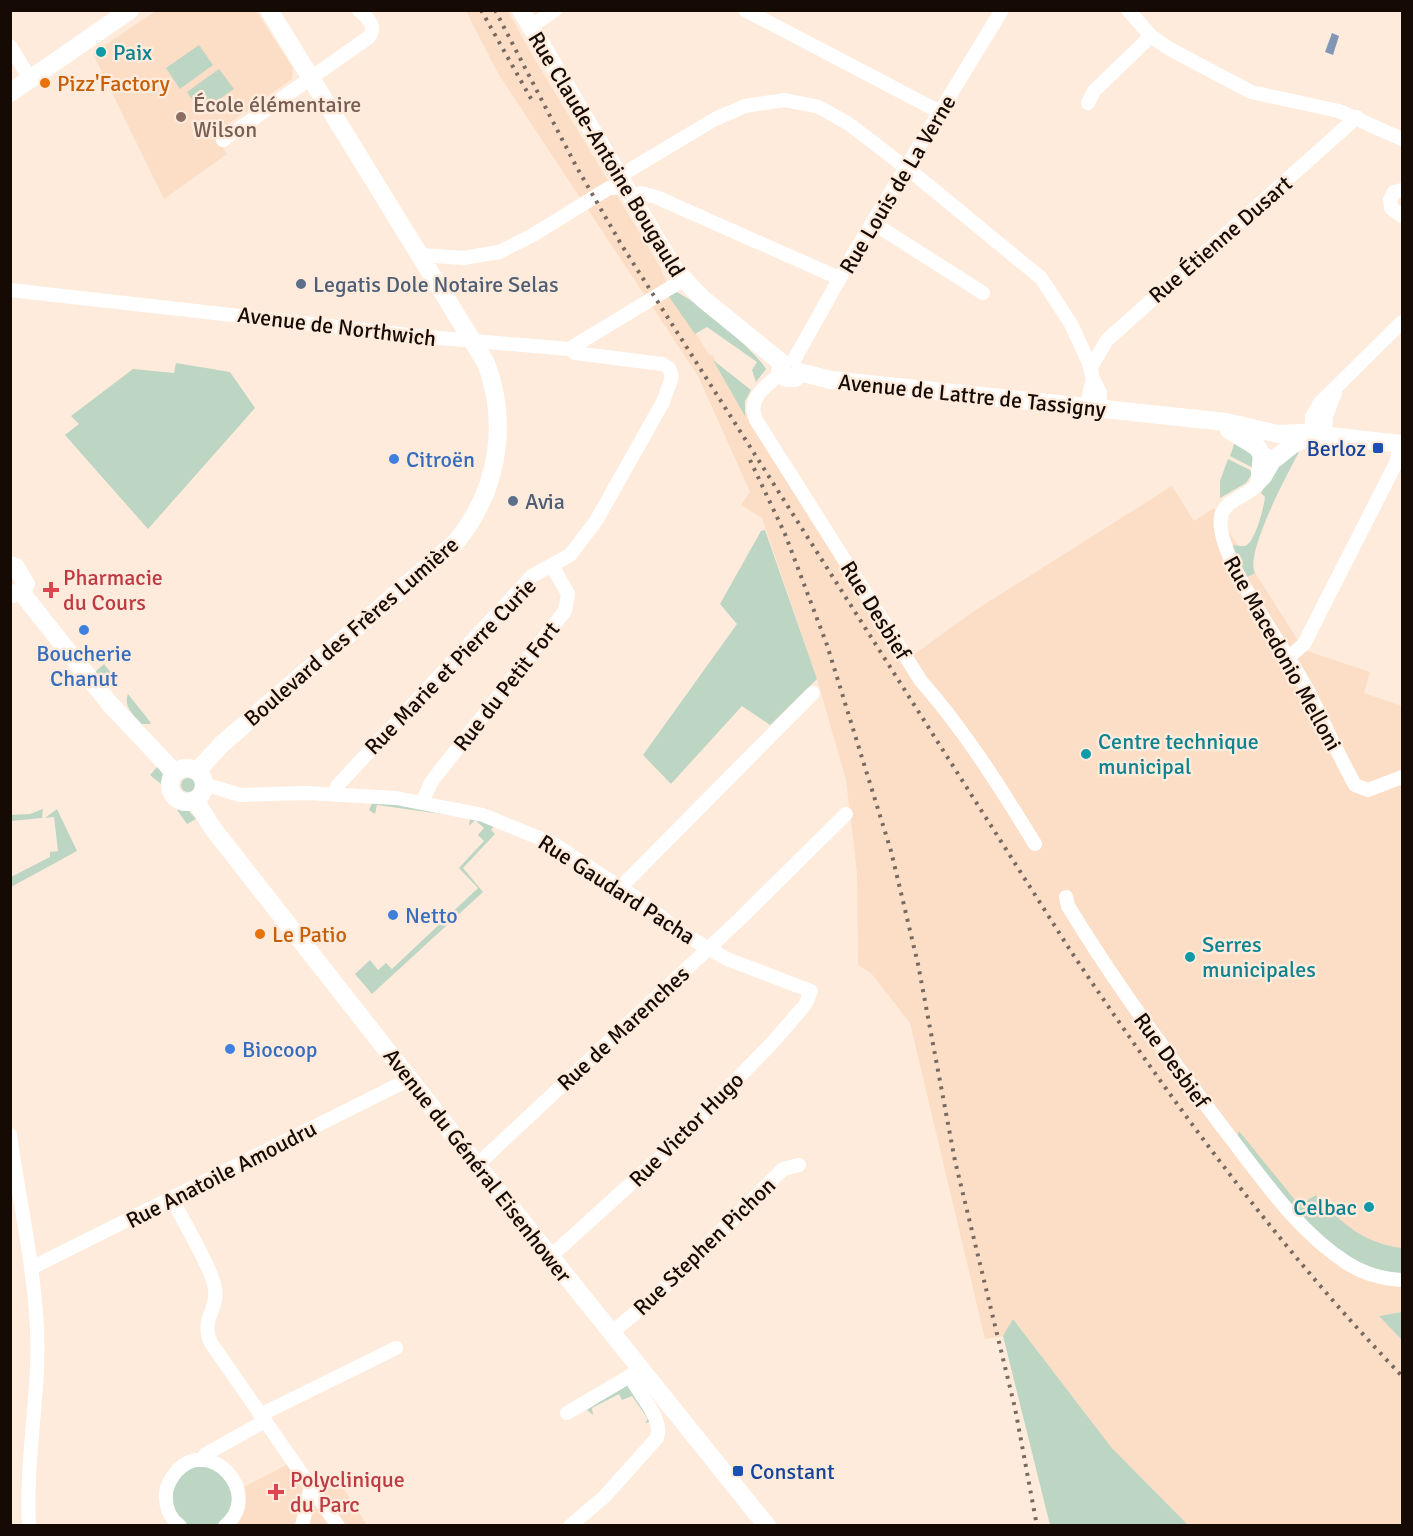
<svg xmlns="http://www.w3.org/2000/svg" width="1413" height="1536" font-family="Signika,sans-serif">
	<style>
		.built { fill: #fcdec6 }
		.green { fill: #bdd5c3 }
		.water { fill: #8297b5 }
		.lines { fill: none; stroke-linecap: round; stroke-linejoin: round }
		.minor { stroke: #fff; stroke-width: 14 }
		.major { stroke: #fff; stroke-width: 18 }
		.rail { stroke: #786a60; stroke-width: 4; stroke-dasharray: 3 6; stroke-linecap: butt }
		.culture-dot { fill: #0f9aa8; stroke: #feebdc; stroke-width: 2 }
		.food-dot { fill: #e8710a; stroke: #feebdc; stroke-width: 2 }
		.education-dot { fill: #8d6e63; stroke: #feebdc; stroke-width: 2 }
		.service-dot { fill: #5c6f8a; stroke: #feebdc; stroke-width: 2 }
		.transit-dot { fill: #1a4fb4; stroke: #feebdc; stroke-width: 2 }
		.shop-dot { fill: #3f7fe0; stroke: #feebdc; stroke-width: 2 }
		.health-dot { fill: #e0444e; stroke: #feebdc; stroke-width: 2 }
		.labels { text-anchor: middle; stroke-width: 5; stroke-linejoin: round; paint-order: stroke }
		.culture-label { font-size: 22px; fill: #0d838f; stroke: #feebdc; text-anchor: start }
		.food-label { font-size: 22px; fill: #c56008; stroke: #feebdc; text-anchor: start }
		.education-label { font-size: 22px; fill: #785e54; stroke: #feebdc; text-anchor: start }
		.street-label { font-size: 22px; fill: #150b04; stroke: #feebdc }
		.service-label { font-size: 22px; fill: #4e5e75; stroke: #feebdc; text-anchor: start }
		.transit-label { font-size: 22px; fill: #164399; stroke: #feebdc; text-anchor: end }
		.shop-label { font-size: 22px; fill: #366cbe; stroke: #feebdc; text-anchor: start }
		.health-label { font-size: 22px; fill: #be3a42; stroke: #feebdc; text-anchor: start }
	</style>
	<rect width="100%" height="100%" fill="#feebdc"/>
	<g class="built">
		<path d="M156,11H256L293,68L292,79L214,134L227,154L164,199L93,54L97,51L101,56L105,53L102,47Z"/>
		<path d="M466,11H508L534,58L659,265L672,296L708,353L713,356L726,382L905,661L974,611L1172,486L1194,521L1214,508L1304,650L1370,672L1364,693L1402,706V1312L1380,1316L1402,1340V1525H1188L1111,1447L1013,1319L1003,1336L985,1339L910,1023L871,973L858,965L857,873L846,780L817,679L762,518L741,505L750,492L698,376L499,75Z"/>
		<path d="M288,1464L313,1496L329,1486L343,1488L367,1525L231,1526L242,1488Z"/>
	</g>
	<g class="green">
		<path d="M199,45L213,65L180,89L166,68Z"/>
		<path d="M219,69L234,89L201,112L187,92Z"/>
		<path d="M673,291C689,294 758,353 766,369L756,382L752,370L757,362L707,327L695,334L667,294Z"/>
		<path d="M713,360L751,390L745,401V416Z"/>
		<path d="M176,363L230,372L255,408L148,529L65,435L79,424L71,416L133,369L174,373Z"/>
		<path d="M1236,439L1254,458L1255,469L1230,456Z"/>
		<path d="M1300,450C1289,471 1244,554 1255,573L1247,577L1231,546C1236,544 1240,547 1245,546C1255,543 1264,507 1265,497L1261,493L1277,467Z"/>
		<path d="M1228,459L1250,470L1252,474L1246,483L1220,498V481Z"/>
		<path d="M765,530L817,679L770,725L742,706L671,784L643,755L737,624L720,604L761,531Z"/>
		<path d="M104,664L117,680L108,682L97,677L96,671Z"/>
		<path d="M128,694L151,723L149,724H142C134,716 123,706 128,694Z"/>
		<path d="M158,766L163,775L161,784L150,775Z"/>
		<circle cx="188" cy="785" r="7"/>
		<path d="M373,801L464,814L495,825L491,830L495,834L463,868L483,892L372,994L355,974L370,960L378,970L386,963L392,969L478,888L459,868L484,841L478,835L484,828L475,820L469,826L470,818L377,805L375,814L369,810Z"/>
		<path d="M179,808L187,809L196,819L187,824L177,810Z"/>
		<path d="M43,809L42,818L11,821V815L30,814Z"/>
		<path d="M57,809L77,851L11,887V877L50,857V852L58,851L54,817L45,818Z"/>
		<path d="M1239,1131L1299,1205L1316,1195C1341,1223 1363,1243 1402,1248V1274C1331,1272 1278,1188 1237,1138Z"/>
		<path d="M1402,1312V1340L1379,1316Z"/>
		<path d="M1013,1319L1111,1447L1188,1525H1050L1003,1336Z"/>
		<path d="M627,1383L630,1384L650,1422L645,1423L648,1419L632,1396L622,1400L619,1394L592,1408L593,1415L587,1410Z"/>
		<path d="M201,1460L238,1487L225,1526L180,1525L166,1489L171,1478Z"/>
	</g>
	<path class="water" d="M1332,33L1339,36L1333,55L1325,52Z"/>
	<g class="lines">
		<g class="minor">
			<path d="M745,10L940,112"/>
			<path d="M1128,10L1151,36L1168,48L1251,92L1339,111L1402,139"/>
			<path d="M530,27L555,10"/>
			<path d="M10,46L30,79"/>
			<path d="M1088,103L1094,91L1151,36"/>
			<path d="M223,140L369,37C377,25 368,19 359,10"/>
			<path d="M618,177L715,119L745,106L785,100L819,107L849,124L918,177L1041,278L1071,324L1089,363L1093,379"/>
			<path d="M1402,190L1394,192L1390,200L1391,208L1402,216"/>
			<path d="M630,196L641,193L656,197L839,278"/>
			<path d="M873,223L983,293"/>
			<path d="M422,255L463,258L499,252L533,235L609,188H625"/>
			<path d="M10,290L427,337L569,349L575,353L662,364L669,368L672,377L663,402L596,521L570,555L532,576L338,785L335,793"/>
			<path d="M569,349L683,280"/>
			<path d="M794,360L855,251L1002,10"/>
			<path d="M1091,367L1107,340L1357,117"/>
			<path d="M781,374C766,385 746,399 756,420L921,681C965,731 1000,787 1035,844"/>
			<path d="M1086,408L1093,379L1100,393L1099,410"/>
			<path d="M1311,435L1312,417L1320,403L1402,322"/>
			<path d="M1325,436L1326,416L1335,393"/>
			<path d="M1260,454L1257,485L1265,477L1276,458"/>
			<path d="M1257,485C1246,497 1224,500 1221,517C1214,556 1289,653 1308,691C1324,723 1338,754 1355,785L1368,790L1402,777"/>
			<path d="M1289,657L1304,644L1396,463L1401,444"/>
			<path d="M204,784L240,795L306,793L396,798L483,815L554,844L644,903L677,930L727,959L811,991L805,1005L772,1043L669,1149L550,1257"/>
			<path d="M422,802L432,781L565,611L568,594L553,567"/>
			<path d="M621,887L813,693"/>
			<path d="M1066,897L1068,906C1116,985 1171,1059 1227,1133C1262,1178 1298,1232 1347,1263C1364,1274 1382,1279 1402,1280"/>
			<path d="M10,1135C19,1200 34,1264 37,1330C40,1395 25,1460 29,1526"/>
			<path d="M477,1165L741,918L846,814"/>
			<path d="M172,1198C182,1221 212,1267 215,1289C218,1311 200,1319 211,1343L338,1526"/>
			<path d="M31,1268L410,1079"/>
			<path d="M611,1333L657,1295L783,1169L799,1165"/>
			<path d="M567,1413L630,1376"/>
			<path d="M260,1415L396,1348"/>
			<path d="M201,1460L206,1454L265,1421"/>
			<path d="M180,1526C169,1518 165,1505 166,1493C167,1485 171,1478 176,1472C208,1434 265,1493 225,1526"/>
			<path d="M302,1526L311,1486"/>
			<path d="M570,1526L604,1497L657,1438C664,1418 638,1394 630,1376L640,1368"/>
		</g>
		<g class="major">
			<path d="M521,10L674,269L703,299L782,363"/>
			<path d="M10,93L130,10"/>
			<path d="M782,363L780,372L786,378H795L799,372"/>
			<path d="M799,372L831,380L1226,422L1278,434L1301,433L1402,444"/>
			<path d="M1229,430L1257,447L1262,455L1268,459L1276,458L1292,445L1310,436"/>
			<path d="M10,565L16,567L26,584L21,592L12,594"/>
			<path d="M21,592L110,704L175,773"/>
			<circle cx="187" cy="785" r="17"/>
			<path d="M197,771L222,744L456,542C498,491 509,424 486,363L269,10"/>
			<path d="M195,800L214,830L477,1165L767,1526"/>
		</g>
		<g class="rail">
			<path d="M481,10L534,104"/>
			<path d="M495,10L576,166L621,244L1072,953C1172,1102 1278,1247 1402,1376"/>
			<path d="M750,460L785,534L827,645L891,851L918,964L955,1161L1015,1408L1037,1526"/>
		</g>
	</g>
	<g class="culture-dot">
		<circle cx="101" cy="52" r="6"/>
		<circle cx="1086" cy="754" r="6"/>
		<circle cx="1190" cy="957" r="6"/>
		<circle cx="1369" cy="1207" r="6"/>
	</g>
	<g class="food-dot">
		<circle cx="45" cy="83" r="6"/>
		<circle cx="260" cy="934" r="6"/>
	</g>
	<circle class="education-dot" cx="181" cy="117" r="6"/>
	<g class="service-dot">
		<circle cx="301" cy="284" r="6"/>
		<circle cx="513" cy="501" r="6"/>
	</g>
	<g class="transit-dot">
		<rect x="1372" y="442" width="12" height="12" rx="3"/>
		<rect x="732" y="1465" width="12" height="12" rx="3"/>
	</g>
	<g class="shop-dot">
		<circle cx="394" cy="459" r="6"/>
		<circle cx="84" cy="630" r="6"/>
		<circle cx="393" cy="915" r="6"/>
		<circle cx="230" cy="1049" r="6"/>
	</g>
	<g class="health-dot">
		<path d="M48 581h6v6h6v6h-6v6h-6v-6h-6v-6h6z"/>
		<path d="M273 1483h6v6h6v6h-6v6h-6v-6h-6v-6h6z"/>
	</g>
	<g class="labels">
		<g class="culture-label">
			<text x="113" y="60">Paix</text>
			<text x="1098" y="749">Centre technique<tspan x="1098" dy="25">municipal</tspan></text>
			<text x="1202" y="952">Serres<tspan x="1202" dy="25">municipales</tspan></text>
			<text x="1357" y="1215" text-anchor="end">Celbac</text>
		</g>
		<g class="food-label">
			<text x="57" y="91">Pizz'Factory</text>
			<text x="272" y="942">Le Patio</text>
		</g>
		<g class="education-label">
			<text x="193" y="112">École élémentaire<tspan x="193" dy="25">Wilson</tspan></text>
		</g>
		<g class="street-label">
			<text transform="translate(607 154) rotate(59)" y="8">Rue Claude-Antoine Bougauld</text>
			<text transform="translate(897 184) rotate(-59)" y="8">Rue Louis de La Verne</text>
			<text transform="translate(1220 239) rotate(-41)" y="8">Rue Étienne Dusart</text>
			<text transform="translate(337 326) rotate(7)" y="8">Avenue de Northwich</text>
			<text transform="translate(972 395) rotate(6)" y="8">Avenue de Lattre de Tassigny</text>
			<text transform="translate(876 610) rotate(58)" y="8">Rue Desbief</text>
			<text transform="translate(351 631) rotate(-41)" y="8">Boulevard des Frères Lumière</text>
			<text transform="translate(1283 653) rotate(61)" y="8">Rue Macedonio Melloni</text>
			<text transform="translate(450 666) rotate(-46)" y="8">Rue Marie et Pierre Curie</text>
			<text transform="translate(506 686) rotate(-52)" y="8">Rue du Petit Fort</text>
			<text transform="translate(617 889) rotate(33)" y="8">Rue Gaudard Pacha</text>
			<text transform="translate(623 1028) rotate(-43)" y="8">Rue de Marenches</text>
			<text transform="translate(1172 1060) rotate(54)" y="8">Rue Desbief</text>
			<text transform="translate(686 1129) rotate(-45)" y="8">Rue Victor Hugo</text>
			<text transform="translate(478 1165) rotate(52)" y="8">Avenue du Général Eisenhower</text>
			<text transform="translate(221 1174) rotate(-27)" y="8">Rue Anatoile Amoudru</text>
			<text transform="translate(704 1246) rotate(-44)" y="8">Rue Stephen Pichon</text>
		</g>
		<g class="service-label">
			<text x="313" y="292">Legatis Dole Notaire Selas</text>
			<text x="525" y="509">Avia</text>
		</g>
		<g class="transit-label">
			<text x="1366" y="456">Berloz</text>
			<text x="750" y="1479" text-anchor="start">Constant</text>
		</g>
		<g class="shop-label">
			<text x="406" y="467">Citroën</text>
			<text x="84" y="661" text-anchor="middle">Boucherie<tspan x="84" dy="25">Chanut</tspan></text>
			<text x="405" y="923">Netto</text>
			<text x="242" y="1057">Biocoop</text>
		</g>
		<g class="health-label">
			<text x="63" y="585">Pharmacie<tspan x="63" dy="25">du Cours</tspan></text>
			<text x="290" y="1487">Polyclinique<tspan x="290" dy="25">du Parc</tspan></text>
		</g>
	</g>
	<rect width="1413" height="1536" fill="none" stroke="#150b04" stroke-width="24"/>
</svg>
